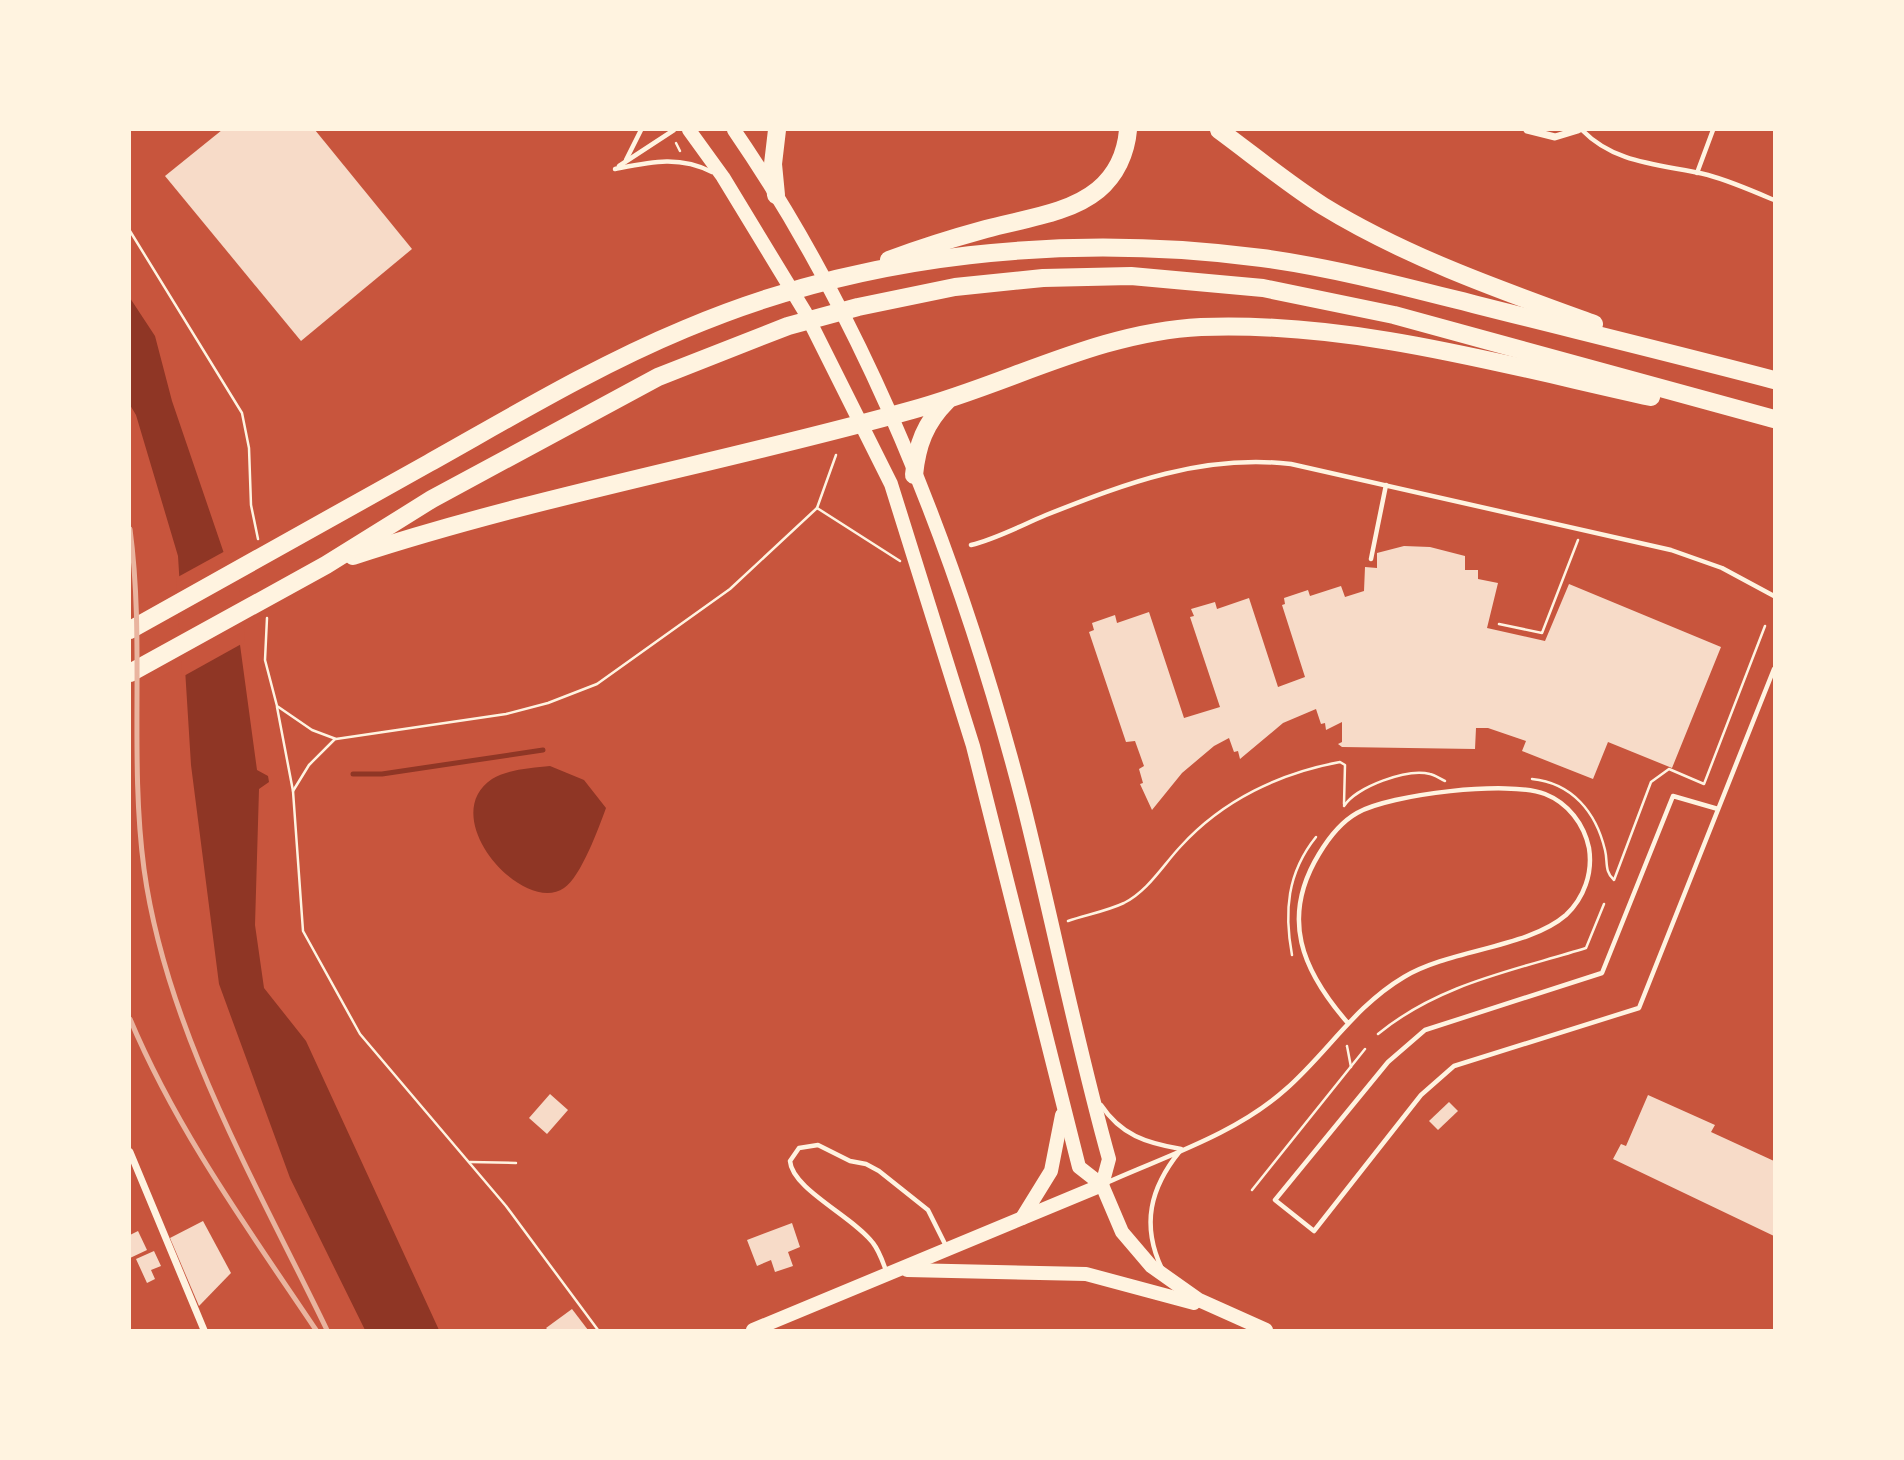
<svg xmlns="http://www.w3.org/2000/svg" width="1904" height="1460" font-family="'Sofia Sans Condensed',sans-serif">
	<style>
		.water { fill: #8f3625 }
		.pier { fill: #c8553d }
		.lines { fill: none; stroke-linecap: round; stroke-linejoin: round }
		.stream { stroke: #8f3625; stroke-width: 5 }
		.building { fill: #f7dbc8 }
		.path { stroke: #fff3e0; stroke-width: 2.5 }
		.service { stroke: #fff3e0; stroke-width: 4.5 }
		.minor { stroke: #fff3e0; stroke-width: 7 }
		.secondary { stroke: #fff3e0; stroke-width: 14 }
		.motorway { stroke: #fff3e0; stroke-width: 18 }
		.rail { stroke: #e9b49f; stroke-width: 5 }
	</style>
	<rect width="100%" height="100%" fill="#c8553d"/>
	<g class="water">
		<path d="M130,298L155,336L172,401L230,571L257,770L268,776L269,782L259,789L255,925L264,988L306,1041L439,1330H365L290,1178L219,984L191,765L178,556L136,415L130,405Z"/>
		<path d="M550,766L584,780L606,808C599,827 581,877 564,888C523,916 435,817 492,779C508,769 532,768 550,766Z"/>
	</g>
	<path class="pier" d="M227,550L243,603L245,642L182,677L176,578Z"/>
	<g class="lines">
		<path class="stream" d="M353,774H382L543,750"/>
	</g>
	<g class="building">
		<path d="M222,130H315L412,249L301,341L165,176Z"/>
		<path d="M1404,546L1430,547L1465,556V570H1478V579L1498,583L1487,628L1545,641L1569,584L1721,647L1672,768L1608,742L1593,779L1522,751L1526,741L1488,728H1476L1475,749L1342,747L1338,744L1342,742V722L1326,730L1325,723L1321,724L1316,709L1283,723L1240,759L1238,751L1234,752L1229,738L1214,746L1182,773L1152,810L1140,784L1143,783L1139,769L1144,766L1135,741L1126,742L1089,632L1094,630L1092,623L1115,615L1117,623L1149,612L1184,718L1220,707L1190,617L1194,616L1191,609L1215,602L1217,609L1249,598L1278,687L1305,677L1282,605L1285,604L1284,598L1308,590L1310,596L1341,586L1345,597L1364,591L1365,567L1377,568V553Z"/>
		<path d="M550,1094L568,1110L547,1134L529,1118Z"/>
		<path d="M1648,1095L1715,1125L1711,1132L1774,1161V1236L1613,1159L1621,1144L1626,1146Z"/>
		<path d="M1449,1102L1458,1111L1438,1130L1429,1121Z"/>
		<path d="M203,1221L231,1273L199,1306L170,1238Z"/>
		<path d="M792,1223L800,1247L788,1252L793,1266L775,1272L771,1260L757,1266L747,1240Z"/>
		<path d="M138,1231L147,1250L130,1258V1235Z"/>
		<path d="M154,1251L161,1266L151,1270L155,1279L147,1283L136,1259Z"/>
		<path d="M572,1309L588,1330H548L546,1328Z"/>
	</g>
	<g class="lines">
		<g class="path">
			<path d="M676,143L680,151"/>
			<path d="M130,231L242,413L249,448L251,505L258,539"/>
			<path d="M817,508L836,455"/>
			<path d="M267,618L265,660L277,706L312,730L336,739L506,714L548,703L597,684L730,589L817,508L900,561"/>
			<path d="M1499,624L1542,633L1578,540"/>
			<path d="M277,707L293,791L303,931L360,1034L506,1206L598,1330"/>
			<path d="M1532,779C1572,783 1596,812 1605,850C1608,862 1604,871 1614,880L1651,782L1669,769L1704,784L1765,626"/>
			<path d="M293,791L309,765L335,739"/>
			<path d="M1344,806C1356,787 1407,768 1430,774C1435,775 1440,779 1445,781"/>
			<path d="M1068,921C1086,915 1107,911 1124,903C1148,891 1163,865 1181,846C1223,800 1280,773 1340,762L1345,765L1344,804"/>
			<path d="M1292,955C1284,912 1287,873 1316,837"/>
			<path d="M1378,1034C1439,984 1512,971 1586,948L1604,904"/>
			<path d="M1347,1046L1351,1067"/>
			<path d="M470,1162L516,1163"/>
			<path d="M1252,1190L1365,1049"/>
		</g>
		<g class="service">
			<path d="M1582,130C1616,165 1662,164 1708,175C1730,181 1753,191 1774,200"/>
			<path d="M626,160L641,130"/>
			<path d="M619,166L674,130"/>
			<path d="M615,169C650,162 679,155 712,172"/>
			<path d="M1697,173L1713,130"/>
			<path d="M971,545C996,539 1022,525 1046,515C1127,483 1202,454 1291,464L1671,550L1722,568L1774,596"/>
			<path d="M1371,559L1386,485"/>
			<path d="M1718,809L1673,796L1602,973L1425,1030L1388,1062L1275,1200L1314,1231L1421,1095L1454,1066L1639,1008L1774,669"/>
			<path d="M1101,1105C1121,1135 1146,1143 1181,1149"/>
			<path d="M1106,1183C1166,1156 1236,1134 1286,1089C1327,1053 1355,1006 1404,977C1451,949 1528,948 1566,915C1584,898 1593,873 1589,848C1584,824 1568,803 1545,794C1510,780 1390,794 1357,813C1341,822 1328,839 1319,854C1280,918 1302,970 1347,1022"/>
			<path d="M1162,1269C1141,1225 1150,1188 1180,1151"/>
			<path d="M887,1273C883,1263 880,1252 873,1243C854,1217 792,1189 790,1161L799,1148L818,1145L850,1161L866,1164L879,1171L928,1210L946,1246"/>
		</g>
		<g class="minor">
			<path d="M1527,130L1555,137L1578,130"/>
			<path d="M130,1152L204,1330"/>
		</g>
		<g class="secondary">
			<path d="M689,130L723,177L805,312L891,484L973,746L1079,1167L1102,1185L1122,1232L1151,1266L1199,1300L1266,1330"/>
			<path d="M734,130C872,331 962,567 1023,803C1053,922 1076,1041 1109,1159L1102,1185"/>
			<path d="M1022,1218L1051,1171L1062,1115"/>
			<path d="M907,1270L1086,1274L1194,1303"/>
			<path d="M753,1330L1102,1185"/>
		</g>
		<g class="motorway">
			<path d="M1219,130C1253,155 1287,183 1323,206C1406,257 1503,291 1594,324"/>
			<path d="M776,195L773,164L777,130"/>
			<path d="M889,260C921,248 953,238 986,229C1022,219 1069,214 1098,190C1116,175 1126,153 1128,130"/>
			<path d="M914,475C917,445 925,423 947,401"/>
			<path d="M353,556C536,496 726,462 912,410C1009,384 1098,332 1201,327C1352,321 1505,365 1651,397"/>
			<path d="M130,630C229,574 329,519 429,463C513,416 596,366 685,329C866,252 1069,233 1262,258C1335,268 1406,287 1477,305C1576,330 1675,354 1774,380"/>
			<path d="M130,673L326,565L432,499L658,377L788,326L858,307L955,287L1043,278L1131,276L1263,288L1394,315L1774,419"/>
		</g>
		<g class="rail">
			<path d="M130,529C145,642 129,756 144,869C166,1030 257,1185 327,1330"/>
			<path d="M130,1019C177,1131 249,1230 316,1330"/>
		</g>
	</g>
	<rect width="1904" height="1460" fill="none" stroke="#fff3e0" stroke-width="262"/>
</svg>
